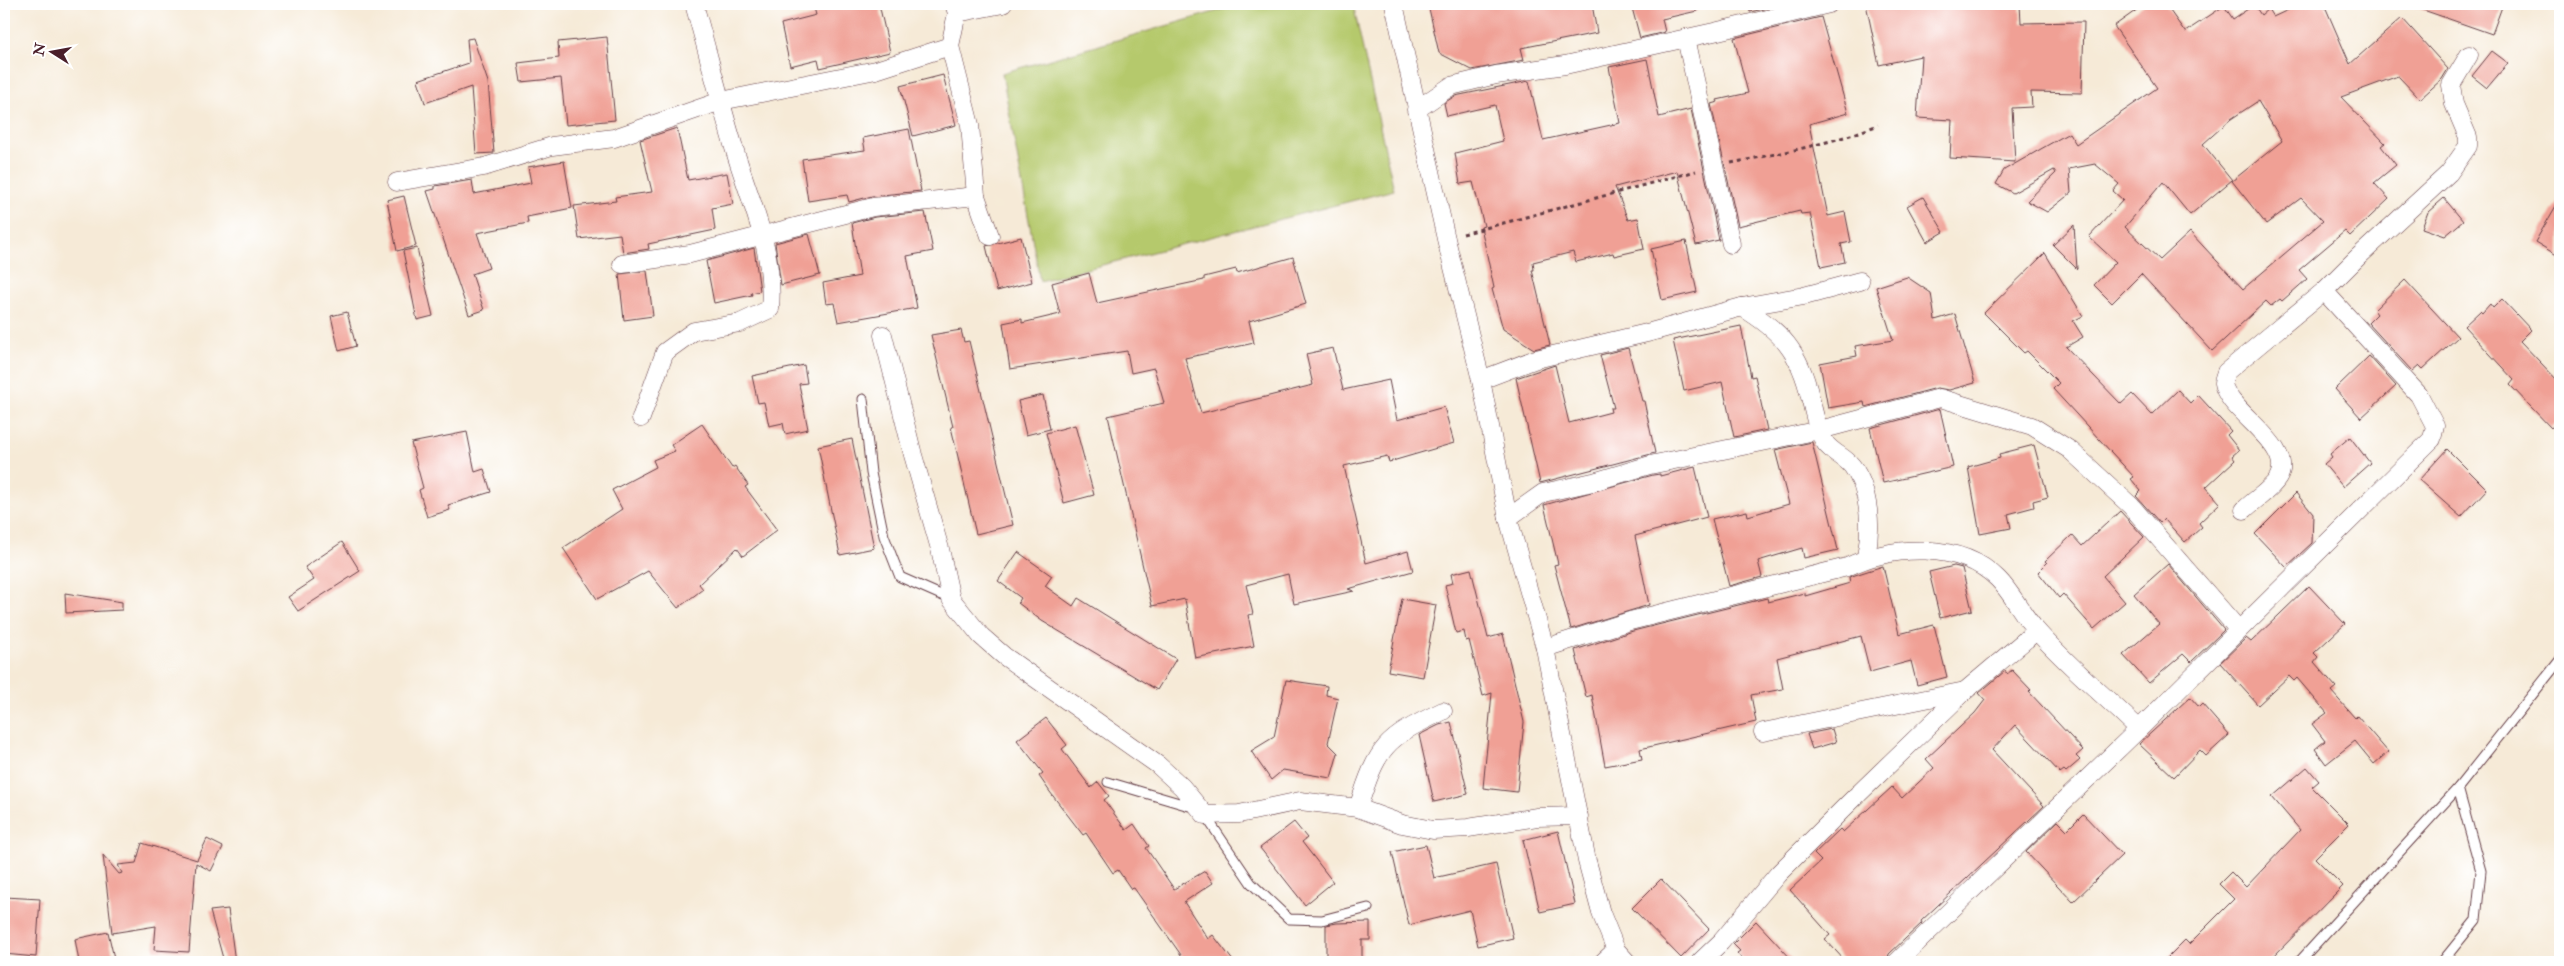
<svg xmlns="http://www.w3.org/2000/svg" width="2564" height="966" font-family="'IM FELL Double Pica',serif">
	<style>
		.green { fill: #b5c96c; stroke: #80744c }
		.building { fill: #f0a095; fill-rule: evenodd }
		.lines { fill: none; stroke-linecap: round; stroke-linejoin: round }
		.service-casing { stroke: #643d45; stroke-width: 11 }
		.minor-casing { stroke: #643d45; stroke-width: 19 }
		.path { stroke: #643d45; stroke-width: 3; stroke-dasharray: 4 4; stroke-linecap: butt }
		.service { stroke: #fff; stroke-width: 9 }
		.minor { stroke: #fff; stroke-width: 18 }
	</style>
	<rect width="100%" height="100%" fill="#fff"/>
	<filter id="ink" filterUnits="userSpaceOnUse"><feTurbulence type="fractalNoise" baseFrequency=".02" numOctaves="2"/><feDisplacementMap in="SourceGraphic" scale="10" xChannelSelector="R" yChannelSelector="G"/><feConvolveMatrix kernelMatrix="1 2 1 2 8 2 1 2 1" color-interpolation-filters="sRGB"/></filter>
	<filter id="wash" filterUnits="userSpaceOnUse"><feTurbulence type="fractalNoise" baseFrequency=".0096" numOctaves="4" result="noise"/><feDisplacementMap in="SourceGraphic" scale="20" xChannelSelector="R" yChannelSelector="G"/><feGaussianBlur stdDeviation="1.12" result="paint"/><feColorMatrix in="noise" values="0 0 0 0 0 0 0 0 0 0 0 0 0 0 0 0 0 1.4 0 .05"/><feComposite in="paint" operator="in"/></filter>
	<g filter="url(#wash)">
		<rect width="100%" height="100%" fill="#f6ead7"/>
		<path class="green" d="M1242,4H1353L1394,190L1040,281L1002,73Z"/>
		<g id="blocks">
			<g class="building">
				<path d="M813,4H879L890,52L820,68L818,59L790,66L781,24L816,15Z"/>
				<path d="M1428,4H1592L1597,33L1521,48L1524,60L1472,70L1439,53Z"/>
				<path d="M1631,4H1696L1697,11L1662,19L1665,32L1640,38Z"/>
				<path d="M1748,4H1785L1750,12Z"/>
				<path d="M1866,4H2020L2021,23L2084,22L2082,93L2031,92L2032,107L2012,108L2015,162L1950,158L1952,120L1917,118L1921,56L1879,65Z"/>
				<path d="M2145,4H2165L2185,32L2224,6L2233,19L2254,5L2261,15L2268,9L2273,17L2301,4H2324L2350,64L2402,18L2448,69L2442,79L2420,99L2398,76L2341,97L2385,143L2381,146L2396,165L2374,183L2389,199L2350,236L2345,231L2299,270L2307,279L2282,301L2280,299L2271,306L2266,301L2212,351L2141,274L2112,303L2094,285L2116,262L2089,237L2123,200L2113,191L2119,184L2095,164L2069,169L2071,193L2047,212L2027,201L2056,173L2054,170L2013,193L1996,184L2004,170L2069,133L2076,144L2157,88L2114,26ZM2258,101L2282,141L2232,181L2266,224L2301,198L2323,221L2243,289L2190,232L2160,260L2125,227L2163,182L2190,215L2232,180L2203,144L2231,119Z"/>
				<path d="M2412,4H2503L2492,34L2412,6Z"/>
				<path d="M1821,17L1848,113L1809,124L1828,216L1845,212L1851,242L1841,244L1845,262L1821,267L1810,213L1801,214L1800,211L1738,226L1711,104L1718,102L1717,100L1748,93L1734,38Z"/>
				<path d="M607,37L615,120L566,125L561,78L521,82L518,63L559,58L558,42Z"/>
				<path d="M473,38L488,82L494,153L476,154L471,87L425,103L418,80L469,63L467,39Z"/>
				<path d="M2492,51L2508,63L2487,88L2472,76Z"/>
				<path d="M1647,59L1659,117L1691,109L1719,240L1696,245L1677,171L1615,187L1628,220L1638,218L1644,249L1614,256L1613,253L1576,262L1573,252L1533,262L1534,270H1532L1550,345L1534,349L1503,329L1492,289L1494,288L1481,227L1484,226L1473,182L1460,184L1455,153L1503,141L1495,105L1447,116L1444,103L1455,96L1529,81L1543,140L1620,123L1609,67Z"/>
				<path d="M943,75L956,125L913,136L900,86Z"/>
				<path d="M677,128L688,180L727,173L733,204L712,208L715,230L648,244L649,249L623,253L620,234L579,239L574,206L616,201L615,197L652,192L640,140Z"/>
				<path d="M909,129L921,191L872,196L849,202L847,195L808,201L802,159L865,150L863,138Z"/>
				<path d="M564,161L572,208L527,217L528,223L477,233L489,268L472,274L484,310L469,315L427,191L435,189V186L472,180L474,194L531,183L528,167Z"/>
				<path d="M404,196L416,246L397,251L387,200Z"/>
				<path d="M1923,197L1944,232L1927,242L1907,206Z"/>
				<path d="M2444,198L2463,221L2445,236L2422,228L2428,212Z"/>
				<path d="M2560,199V257L2535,242Z"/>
				<path d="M925,212L933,251L907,256L917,308L838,322L834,303L826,304L823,283L860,276L852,223L875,217Z"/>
				<path d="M2074,225L2077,269L2053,245Z"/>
				<path d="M809,234L820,275L781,285L775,243Z"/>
				<path d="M1021,237L1032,282L997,291L986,246Z"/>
				<path d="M1686,241L1697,292L1662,300L1651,249Z"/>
				<path d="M417,248L433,316L417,320L403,251Z"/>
				<path d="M754,248L760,291L751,293L752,295L714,303L706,261Z"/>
				<path d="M2045,253L2083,316L2073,321L2083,337L2066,347L2121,404L2132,394L2152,415L2178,390L2190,403L2198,395L2231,431L2227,435L2239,450L2232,456L2235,460L2206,487L2220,503L2199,523L2202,527L2185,542L2164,519L2160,523L2136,496L2141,491L2131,479L2134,477L2053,389L2059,383L2027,351L2024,353L1984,313Z"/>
				<path d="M1293,257L1306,304L1249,321L1254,343L1185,358L1201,413L1313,385L1306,354L1333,348L1343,390L1389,380L1397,420L1444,407L1454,443L1389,462L1387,456L1344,466L1366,563L1408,551L1413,571L1348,589L1354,591L1294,604L1288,574L1246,585L1253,614L1248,615L1254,646L1195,658L1185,599L1152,606L1108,416L1164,403L1154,368L1131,373L1127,351L1010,369L1003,323L1022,319V323L1060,314L1052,283L1089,273L1097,303L1204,280V277L1236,269L1237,273Z"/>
				<path d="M647,271L653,316L624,320L619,274Z"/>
				<path d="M1907,277L1931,293L1935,320L1955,314L1975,383L1949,390L1937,388L1865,407L1864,402L1828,408L1820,363L1857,356L1855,346L1893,340L1876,287Z"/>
				<path d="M2405,280L2458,337L2423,369L2419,365L2412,371L2368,323L2377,314L2374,310Z"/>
				<path d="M2502,299L2531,330L2520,341L2560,383V419L2551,428L2510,385L2514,380L2464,326L2480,311L2482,313L2490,304L2493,308Z"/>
				<path d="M347,312L356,346L339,351L331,316Z"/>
				<path d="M1741,326L1751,377L1755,376L1767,430L1734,437L1722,382L1684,391L1673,340Z"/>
				<path d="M961,330L964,342L969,341L1013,525L976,534L951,427H953L931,335Z"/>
				<path d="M1628,348L1642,401H1644L1655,453L1540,483L1516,378L1555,365L1569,423L1611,412L1610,408H1614L1600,355Z"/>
				<path d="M2369,356L2396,386L2361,418L2335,389Z"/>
				<path d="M804,365L807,383L799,384L808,429L785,434L783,423L769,426L764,402L758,403L752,376Z"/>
				<path d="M1043,395L1050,429L1026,435L1018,401Z"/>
				<path d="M1940,409L1953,467L1883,483L1870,428Z"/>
				<path d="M702,424L732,468L735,466L748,485L745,487L777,530L743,556L737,548L699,584L703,589L678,608L648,571L597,599L563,548L622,509L612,490L656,467L653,460L675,451L671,445Z"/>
				<path d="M1075,425L1094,495L1064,503L1046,433Z"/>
				<path d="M467,432L475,472L484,469L491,492L448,505L450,510L427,517L419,490L423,488L411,443Z"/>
				<path d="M2350,437L2370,463L2343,487L2324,464L2332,457L2330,454Z"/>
				<path d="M852,439L874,548L840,555L818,446Z"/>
				<path d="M1812,442L1838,550L1804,558L1802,548L1758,561L1762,577L1729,586L1712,519L1747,511L1748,516L1789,504L1775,450Z"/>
				<path d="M2034,445L2048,497L2033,501L2034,507L2008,514L2011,528L1980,534L1968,467L2000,458L1999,454Z"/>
				<path d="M2447,449L2487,489L2461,517L2419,480Z"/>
				<path d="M1695,467L1707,517L1635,536L1649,605L1571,629L1554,565L1558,564L1544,505L1653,475L1660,474V476Z"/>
				<path d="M2296,493L2313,514L2312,543L2286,567L2255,534Z"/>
				<path d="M2120,511L2144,537L2103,576L2125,602L2094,629L2063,594L2059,598L2038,572L2047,563L2045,561L2072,535L2082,546Z"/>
				<path d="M342,542L360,571L298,611L288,597L314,580L305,567Z"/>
				<path d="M1018,552L1052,576L1045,586L1073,606L1078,598L1176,659L1157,690L1042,621L1018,603L1021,598L998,581Z"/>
				<path d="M2168,564L2224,630L2191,662L2183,654L2149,683L2123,655L2159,624L2134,594Z"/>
				<path d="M1883,566L1899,634L1934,625L1947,677L1917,685L1911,661L1870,672L1861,636L1777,658L1783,689L1751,695L1756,722L1640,749L1642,759L1605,766L1592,695L1586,697L1575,650L1633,631L1767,598L1768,602L1805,593V596L1850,583L1849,577Z"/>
				<path d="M1954,566L1962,568L1972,610L1940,618L1929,572Z"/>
				<path d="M1471,569L1488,638L1503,634L1524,722L1517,792L1483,788L1492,693L1483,696L1469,640L1466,641L1464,631L1456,633L1445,585L1453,583L1451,574Z"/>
				<path d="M2309,586L2345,624L2314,653L2318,657L2314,662L2336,687L2331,691L2355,718L2357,716L2388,752L2374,764L2355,741L2326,764L2315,749L2325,741L2312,724L2327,713L2297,678L2294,681L2289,676L2258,705L2220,663L2246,638L2251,642Z"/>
				<path d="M65,593L122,602V610L66,613Z"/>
				<path d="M1402,599L1436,605L1423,677L1388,671Z"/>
				<path d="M2012,670L2031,690L2029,692L2083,750L2076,756L2080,760L2066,772L2064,770L2060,773L2015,725L1992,750L2044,806L1921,921L1922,923L1889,954L1887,962H1846L1825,939L1830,935L1790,890L1821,861L1814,854L1840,829L1843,832L1892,787L1902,798L1934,768L1926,759L1975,713L1985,700L1979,693L2005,671L2007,674Z"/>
				<path d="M1286,680L1327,686L1326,695L1338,698L1328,743L1338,753L1331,778L1283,770L1271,780L1251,751L1274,737Z"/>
				<path d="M2190,697L2199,707L2202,704L2229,735L2206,756L2200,750L2174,777L2139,744Z"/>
				<path d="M1046,718L1067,745L1062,749L1091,788L1098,782L1109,796L1104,800L1126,830L1134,824L1149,846L1146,848L1174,889L1205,871L1213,883L1184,902L1208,939L1213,935L1234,962H1186L1134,888L1131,889L1118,870L1113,873L1086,833L1083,835L1050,792L1039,776L1043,773L1017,740Z"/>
				<path d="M1451,722L1468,794L1434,802L1419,735L1439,725Z"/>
				<path d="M1832,729L1836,742L1812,749L1807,734Z"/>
				<path d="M2307,767L2319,781L2312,787L2349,824L2315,858L2343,886L2268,962H2163L2185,940L2189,944L2234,899L2219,884L2231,872L2246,887L2300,830L2272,797Z"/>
				<path d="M2083,814L2122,855L2073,902L2026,852L2058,821L2067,830Z"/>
				<path d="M1294,822L1307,838L1302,842L1333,882L1305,905L1260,848Z"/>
				<path d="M1558,831L1575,904L1540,912L1523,840Z"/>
				<path d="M207,839L223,847L211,871L196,863L189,952L154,950L156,926L112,933L103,855L119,874L122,873L118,865L136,863L142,843L197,860Z"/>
				<path d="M1426,845L1434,878L1496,864L1513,938L1478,946L1470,910L1409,925L1392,852Z"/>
				<path d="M1661,879L1709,929L1681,958L1632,908Z"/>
				<path d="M5,897L40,899L36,957L4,954Z"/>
				<path d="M228,909L235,962H224L210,911Z"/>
				<path d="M1756,921L1770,936L1794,962H1745L1737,953L1740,951L1733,944Z"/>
				<path d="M1370,922V940H1362V962H1326V925L1337,923Z"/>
				<path d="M108,932L114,958L97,962H79L75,939Z"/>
			</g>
		</g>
	</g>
	<g filter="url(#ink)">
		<use href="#blocks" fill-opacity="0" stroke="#643d45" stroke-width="1"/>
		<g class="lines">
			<defs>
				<g id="service">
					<path d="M863,399L871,473L884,536L900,577L950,599"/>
					<path d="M1108,782L1196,808"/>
					<path d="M1205,815L1251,883L1289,919L1322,920L1368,908"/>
					<path d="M2299,962L2458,788L2560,660"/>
					<path d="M2442,962L2476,920L2481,871L2458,788"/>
				</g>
				<g id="minor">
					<path d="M954,4L957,13L950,46L970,125L976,196L990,236"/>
					<path d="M1394,4L1446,239L1481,380L1508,518L1545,648L1587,861L1601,913L1616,950L1627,962"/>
					<path d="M957,13L1003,4"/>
					<path d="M1686,38L1731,244"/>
					<path d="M1416,110L1451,86L1496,75L1565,65L1714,32L1829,4"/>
					<path d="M397,182L484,167L552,146L614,138L721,101L876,70L950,46"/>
					<path d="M622,264L690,254L873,207L976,196"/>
					<path d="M1742,307C1781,331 1800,352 1810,397C1814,412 1817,431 1826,444C1833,453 1845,457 1852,466C1870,489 1872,529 1866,557"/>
					<path d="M883,335L913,455L940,549L951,599L981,636L1004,656L1158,765L1182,787L1205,815L1239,814L1300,801L1358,808L1402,824L1433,830L1468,828L1537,817L1579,816"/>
					<path d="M1481,380L1536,359L1647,333L1742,307L1804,296L1860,281"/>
					<path d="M641,418L665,352L694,331L740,323L770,309C775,252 751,204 735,151C720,102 708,53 694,4"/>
					<path d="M2244,510C2254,500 2271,490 2278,478C2297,446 2227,412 2223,383C2223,380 2225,375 2226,372L2324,291"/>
					<path d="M1508,518L1543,493L1593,482L1650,465L1820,430L1940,398L2032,426L2070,450L2131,506L2238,629"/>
					<path d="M1545,648L1630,621L1847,567C1892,545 1960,541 1998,579C2013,594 2022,615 2037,631C2068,666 2105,696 2139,729"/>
					<path d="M1763,732L1965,691"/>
					<path d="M1358,808C1378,746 1384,739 1443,711"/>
					<path d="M1603,962L1616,950"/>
					<path d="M1700,962L1721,942L1778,874L1848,804L1965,691L2036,631"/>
					<path d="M1897,962L2139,729L2432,439L2435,426L2419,395L2324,291L2358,257L2449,173L2468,146V137L2454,104L2451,85L2469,55"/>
				</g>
			</defs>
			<use href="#service" class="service-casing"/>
			<use href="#minor" class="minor-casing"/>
			<g class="path">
				<path d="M1731,163C1781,153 1831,144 1878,125"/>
				<path d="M1463,234L1696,171"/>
			</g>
			<use href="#service" class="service"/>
			<use href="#minor" class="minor"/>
		</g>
	</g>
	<rect width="2564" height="966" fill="none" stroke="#fff" stroke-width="20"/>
	<g transform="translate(52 52) rotate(281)" stroke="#ffffff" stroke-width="4" paint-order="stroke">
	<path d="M0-4L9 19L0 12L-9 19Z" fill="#4a1f2b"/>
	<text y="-8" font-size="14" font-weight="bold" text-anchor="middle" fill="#4a1f2b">N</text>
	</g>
</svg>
